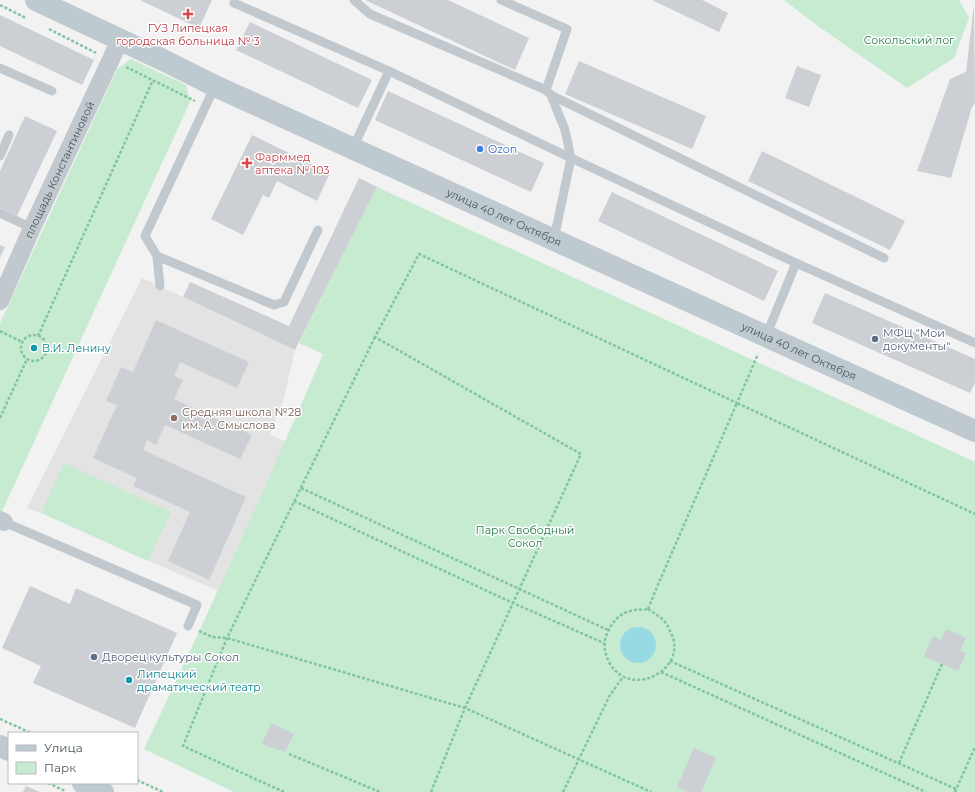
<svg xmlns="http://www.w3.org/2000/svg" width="975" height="792" font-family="Montserrat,sans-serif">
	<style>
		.education { fill: #e4e3e3 }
		.green { fill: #c6ebd1 }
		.water { fill: #98dae3 }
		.building { fill: #cccfd3 }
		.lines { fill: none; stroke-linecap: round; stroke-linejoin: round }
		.path { stroke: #81c59e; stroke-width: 2.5; stroke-dasharray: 3 2; stroke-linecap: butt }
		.lane { stroke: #c1c9ce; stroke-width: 9 }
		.street { stroke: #c1c9ce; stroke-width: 18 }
		.secondary { stroke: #bfc9d0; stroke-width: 22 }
		.health-dot { fill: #e0444e; stroke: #fff; stroke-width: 1.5 }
		.shop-dot { fill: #3f7fe0; stroke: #fff; stroke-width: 1.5 }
		.service-dot { fill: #5c6f8a; stroke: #fff; stroke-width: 1.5 }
		.culture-dot { fill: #0f9aa8; stroke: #fff; stroke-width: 1.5 }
		.education-dot { fill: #8d6e63; stroke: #fff; stroke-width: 1.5 }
		.labels { text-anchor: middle; stroke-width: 3; stroke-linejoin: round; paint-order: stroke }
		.health-label { font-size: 11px; fill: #be3a42; stroke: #fff }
		.park-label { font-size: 11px; fill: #237746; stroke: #fff }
		.shop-label { font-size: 11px; fill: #366cbe; stroke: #fff; text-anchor: start }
		.street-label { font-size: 11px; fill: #4b565d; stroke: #fff }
		.service-label { font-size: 11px; fill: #4e5e75; stroke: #fff; text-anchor: start }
		.culture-label { font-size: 11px; fill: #0d838f; stroke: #fff; text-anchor: start }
		.education-label { font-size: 11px; fill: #785e54; stroke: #fff; text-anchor: start }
	</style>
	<rect width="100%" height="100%" fill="#f3f2f2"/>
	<path class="education" d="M142,278L295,350L283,402L270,434L286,442L218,591L149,561L41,513L27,508Z"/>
	<g class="green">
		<path d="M784,0H959L969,18L954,58L907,88L815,24Z"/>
		<path d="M131,59L186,85L190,102L0,516V323L117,69Z"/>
		<path d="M377,187L975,462V792H234L144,749C206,618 266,487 323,354L299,343Z"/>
		<path d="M64,463L171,512L148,561L41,513Z"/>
	</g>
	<circle class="water" cx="638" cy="645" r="18"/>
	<g class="building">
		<path d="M140,0H212L199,28Z"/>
		<path d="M365,0H448L529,38L515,70Z"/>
		<path d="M652,0H702L728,13L719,32Z"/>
		<path d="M974,4L975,103L972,107L951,178L917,171L950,79L966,72Z"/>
		<path d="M0,15L94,60L82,85L0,46Z"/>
		<path d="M250,22L372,80L358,108L236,50Z"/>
		<path d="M579,61L706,116L692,149L565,94Z"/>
		<path d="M797,66L821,75L809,107L785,98Z"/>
		<path d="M388,91L544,163L531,192L375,120Z"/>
		<path d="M25,116L57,131L17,216L0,208V171Z"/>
		<path d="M252,135L330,173L317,201L277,181L269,198L263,195L243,235L211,219Z"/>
		<path d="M762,151L905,221L890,250L748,181Z"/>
		<path d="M359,178L377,187L295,350L183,297L190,282L289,326Z"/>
		<path d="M612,192L778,271L764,301L598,221Z"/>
		<path d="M0,245L5,247L0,258Z"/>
		<path d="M825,293L975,359V383L970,393L812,323Z"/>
		<path d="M156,320L249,362L237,388L180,362L174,376L183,380L174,399L252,435L240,459L165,425L156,445L147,440L143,450L246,497L209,580L168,561L190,512L133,486L137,478L93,458L117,405L106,401L121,367L133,372Z"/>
		<path d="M30,586L70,604L76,588L177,633L135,728L33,683L41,666L2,648Z"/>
		<path d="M946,629L966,638L960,650L966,653L958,671L924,656L933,636L941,640Z"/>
		<path d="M271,723L294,734L285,752L262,744Z"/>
		<path d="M694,748L716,758L701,792H688L677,787Z"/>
		<path d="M26,786L40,792H23Z"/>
	</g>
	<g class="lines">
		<g class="path">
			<path d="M0,5L26,18"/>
			<path d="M49,29L96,53"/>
			<path d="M126,67L195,101"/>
			<path d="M0,331L22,342"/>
			<circle cx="34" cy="348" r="13"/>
			<path d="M38,336L153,80"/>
			<path d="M0,418L27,359"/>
			<path d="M301,488L608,630"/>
			<path d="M294,501L513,603L604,643"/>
			<path d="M648,609L657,587L737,403L975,514"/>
			<path d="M648,609C654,613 661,617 665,622C668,625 669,630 671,633C689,669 630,701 609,662C605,654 603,645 606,636C610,625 618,614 630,611C636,609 643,610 648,609Z"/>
			<path d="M199,631L212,637L227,638L465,708L651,792"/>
			<path d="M670,661L956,789"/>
			<path d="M661,672L926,792"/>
			<path d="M0,719L31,733"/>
			<path d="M289,754L380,792"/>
			<path d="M899,763L942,664"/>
			<path d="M137,780L163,792"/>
			<path d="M48,783L65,791"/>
			<path d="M284,792L183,746L227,638L375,337"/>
			<path d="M431,792L465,708L581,454L375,337L419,254L737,403L758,354"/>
			<path d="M563,792L610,695L623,677"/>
			<path d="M955,792L975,747"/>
		</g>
		<g class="lane">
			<path d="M354,0L370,14L546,90"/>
			<path d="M501,0L567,29L546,90L551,95L565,130L571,158L554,239"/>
			<path d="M234,3L389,71L571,158L796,263L975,343"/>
			<path d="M0,68L52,91"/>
			<path d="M551,95L884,258"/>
			<path d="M353,148L389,71"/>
			<path d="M0,156L9,135"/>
			<path d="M0,213L32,228"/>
			<path d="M157,256L274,305L284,302L318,230"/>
			<path d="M160,286L157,256L145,236L215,86"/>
			<path d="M766,336L796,263"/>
			<path d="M3,524L4,522L197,605L188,626"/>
		</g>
		<g class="street">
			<path id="s1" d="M0,301L32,228L120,40"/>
			<path d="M0,520L4,522"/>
		</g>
		<g class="secondary">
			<path id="s2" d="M36,0L161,59L215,86L975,431"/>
			<path d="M0,746L9,750"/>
			<path d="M83,783L103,792"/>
		</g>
	</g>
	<g class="health-dot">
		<path d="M186 8h4v4h4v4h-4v4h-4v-4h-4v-4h4z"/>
		<path d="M245 157h4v4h4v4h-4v4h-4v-4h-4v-4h4z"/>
	</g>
	<circle class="shop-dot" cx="480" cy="149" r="4"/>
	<g class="service-dot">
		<circle cx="875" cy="339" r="4"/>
		<circle cx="94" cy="657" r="4"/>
	</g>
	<g class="culture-dot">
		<circle cx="34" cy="348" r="4"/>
		<circle cx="129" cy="680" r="4"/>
	</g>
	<circle class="education-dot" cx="174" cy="418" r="4"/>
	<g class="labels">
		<g class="health-label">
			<text x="188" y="32">ГУЗ Липецкая<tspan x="188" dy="13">городская больница № 3</tspan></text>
			<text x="255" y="161" text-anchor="start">Фарммед<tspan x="255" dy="13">аптека № 103</tspan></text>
		</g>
		<g class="park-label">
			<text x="909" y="44">Сокольский лог</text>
			<text x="525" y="534">Парк Свободный<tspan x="525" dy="13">Сокол</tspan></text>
		</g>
		<g class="shop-label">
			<text x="488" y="153">Ozon</text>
		</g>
		<g class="street-label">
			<text dy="4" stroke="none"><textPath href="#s1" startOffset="144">площадь Константиновой</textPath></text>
			<text dy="4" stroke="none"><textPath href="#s2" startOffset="516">улица 40 лет Октября</textPath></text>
			<text dy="4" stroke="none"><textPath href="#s2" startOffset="840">улица 40 лет Октября</textPath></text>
		</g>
		<g class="service-label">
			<text x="883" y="337">МФЦ "Мои<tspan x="883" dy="13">документы"</tspan></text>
			<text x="102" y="661">Дворец культуры Сокол</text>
		</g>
		<g class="culture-label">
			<text x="42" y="352">В.И. Ленину</text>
			<text x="137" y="678">Липецкий<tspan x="137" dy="13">драматический театр</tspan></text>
		</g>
		<g class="education-label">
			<text x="182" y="416">Средняя школа №28<tspan x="182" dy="13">им. А. Смыслова</tspan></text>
		</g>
	</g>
	<rect x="8" y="732" width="130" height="52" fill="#ffffff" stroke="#b7bbbe"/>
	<rect x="16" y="745" width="20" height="6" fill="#bfc9d0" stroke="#b7bbbe"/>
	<text x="44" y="752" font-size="12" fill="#4b565d">Улица</text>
	<rect x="16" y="762" width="20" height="12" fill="#c6ebd1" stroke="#b7bbbe"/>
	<text x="44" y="772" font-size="12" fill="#4b565d">Парк</text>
</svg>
